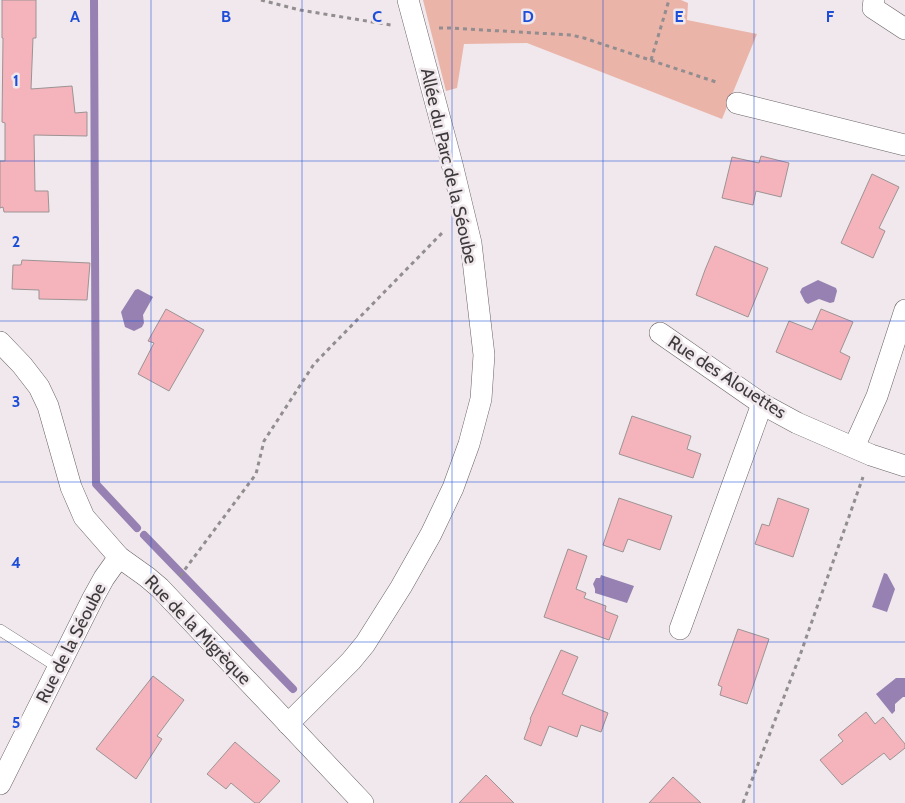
<svg xmlns="http://www.w3.org/2000/svg" width="905" height="803" font-family="Cabin,sans-serif">
	<style>
		.green { fill: #eab4a9 }
		.water { fill: #9781b2 }
		.lines { fill: none; stroke-linecap: round; stroke-linejoin: round }
		.stream { stroke: #9781b2; stroke-width: 8 }
		.building { fill: #f5b4bc; stroke: #9c9394 }
		.service-casing { stroke: #696265; stroke-width: 12 }
		.minor-casing { stroke: #696265; stroke-width: 22 }
		.path { stroke: #928d8f; stroke-width: 3; stroke-dasharray: 4 4; stroke-linecap: butt }
		.service { stroke: #fff; stroke-width: 11 }
		.minor { stroke: #fff; stroke-width: 21 }
		.grid { fill: none; stroke: #1d4ed8; stroke-width: 1; stroke-opacity: 0.55 }
		.labels { text-anchor: middle; stroke-width: 5; stroke-linejoin: round; paint-order: stroke }
		.street-label { font-size: 18px; fill: #3e3b3c; stroke: #f0e8ec }
		.grid-label { font-size: 16px; text-anchor: middle; font-weight: bold; fill: #1d4ed8; stroke: #f0e8ec; stroke-width: 5; stroke-linejoin: round; paint-order: stroke }
	</style>
	<rect width="100%" height="100%" fill="#f0e8ec"/>
	<path class="green" d="M423,0H681L688,3L687,20L757,34L722,119L527,43L464,44L457,88L446,91Z"/>
	<g class="water">
		<path d="M818,280L836,288L837,291L834,302L830,303L819,299L808,304L805,302L800,292L802,288Z"/>
		<path d="M138,289L153,297L143,315L144,323L142,327L134,331L125,327L121,312L135,290Z"/>
		<path d="M884,573L887,574L895,589L887,612L872,607Z"/>
		<path d="M601,575L634,586L627,603L595,593V589L593,584L596,578H600Z"/>
		<path d="M896,678H905V697H903L895,704V711L892,714L876,694Z"/>
	</g>
	<g class="lines">
		<g class="stream">
			<path d="M94,0L96,484L137,528"/>
			<path d="M144,535L293,689"/>
		</g>
	</g>
	<g class="building">
		<path d="M2,0H36V38H33L31,89L72,86L75,113L87,112V136L34,135L35,191H48L49,212H4L3,207L0,208V161H5V123L2,122L3,38H2Z"/>
		<path d="M761,156L789,163L781,197L756,191L753,205L722,198L732,157L759,163Z"/>
		<path d="M872,174L899,187L879,228L885,231L873,258L841,243Z"/>
		<path d="M715,246L768,268L748,317L696,295L705,270Z"/>
		<path d="M22,260L90,263L87,300L39,299V290L12,289L13,265H21Z"/>
		<path d="M166,309L204,330L169,391L138,374L154,343L148,341Z"/>
		<path d="M821,309L853,322L840,352L850,357L841,380L776,352L789,321L812,330Z"/>
		<path d="M632,416L691,436L687,449L701,454L693,478L619,454Z"/>
		<path d="M619,498L672,516L660,550L628,539L623,552L603,545Z"/>
		<path d="M778,498L809,509L793,557L755,544L762,524L769,526Z"/>
		<path d="M568,549L587,556L576,589L586,593L584,598L606,606L605,611L618,616L609,640L544,617Z"/>
		<path d="M738,629L769,639L747,704L720,695L722,687L718,685Z"/>
		<path d="M561,650L578,657L562,694L608,713L601,732L581,725L577,737L549,726L541,746L524,739L531,720L530,719Z"/>
		<path d="M153,676L184,700L157,736L162,739L136,779L96,749Z"/>
		<path d="M866,712L875,724L883,717L905,744V748L890,760L884,753L842,785L820,760L843,741L838,735Z"/>
		<path d="M235,742L280,781L259,803H255L231,783L226,789L207,774Z"/>
		<path d="M486,775L514,803H459Z"/>
		<path d="M673,777L701,803H649Z"/>
	</g>
	<g class="lines">
		<defs>
			<path id="service" d="M0,630L58,667"/>
			<g id="minor">
				<path d="M874,0L873,8L905,29"/>
				<path d="M737,103L905,145"/>
				<path d="M660,333L762,404L797,423L871,455L905,466"/>
				<path d="M0,342L22,365L39,387L48,406L71,487L84,517L119,557L147,577L160,588L363,803"/>
				<path d="M854,447L877,396L905,310"/>
				<path d="M680,629L762,404"/>
				<path d="M288,724L351,661L365,644L401,587L431,534L453,488L469,444L481,399L484,355L471,243L452,164L408,0"/>
				<path d="M0,784L93,598L104,578L119,557"/>
			</g>
		</defs>
		<use href="#service" class="service-casing"/>
		<use href="#minor" class="minor-casing"/>
		<g class="path">
			<path d="M261,0L300,10L391,25"/>
			<path d="M439,28H449L571,35L584,38L719,83"/>
			<path d="M651,60L669,0"/>
			<path d="M180,576L256,474L264,441L314,364L442,233V230"/>
			<path d="M743,803L799,658L863,477"/>
		</g>
		<use href="#service" class="service"/>
		<use href="#minor" class="minor"/>
	</g>
	<path class="grid" d="M151,0V803M302,0V803M452,0V803M603,0V803M754,0V803M0,161H905M0,321H905M0,482H905M0,642H905"/>
	<g class="labels">
		<g class="street-label">
			<text transform="translate(449 166) rotate(77)" y="6">Allée du Parc de la Séoube</text>
			<text transform="translate(727 377) rotate(33)" y="6">Rue des Alouettes</text>
			<text transform="translate(198 630) rotate(46)" y="6">Rue de la Migrèque</text>
			<text transform="translate(71 643) rotate(-63)" y="6">Rue de la Séoube</text>
		</g>
	</g>
	<g class="grid-label">
		<text x="75" y="22">A</text>
		<text x="226" y="22">B</text>
		<text x="377" y="22">C</text>
		<text x="528" y="22">D</text>
		<text x="679" y="22">E</text>
		<text x="830" y="22">F</text>
		<text x="16" y="86">1</text>
		<text x="16" y="247">2</text>
		<text x="16" y="407">3</text>
		<text x="16" y="568">4</text>
		<text x="16" y="728">5</text>
	</g>
</svg>
